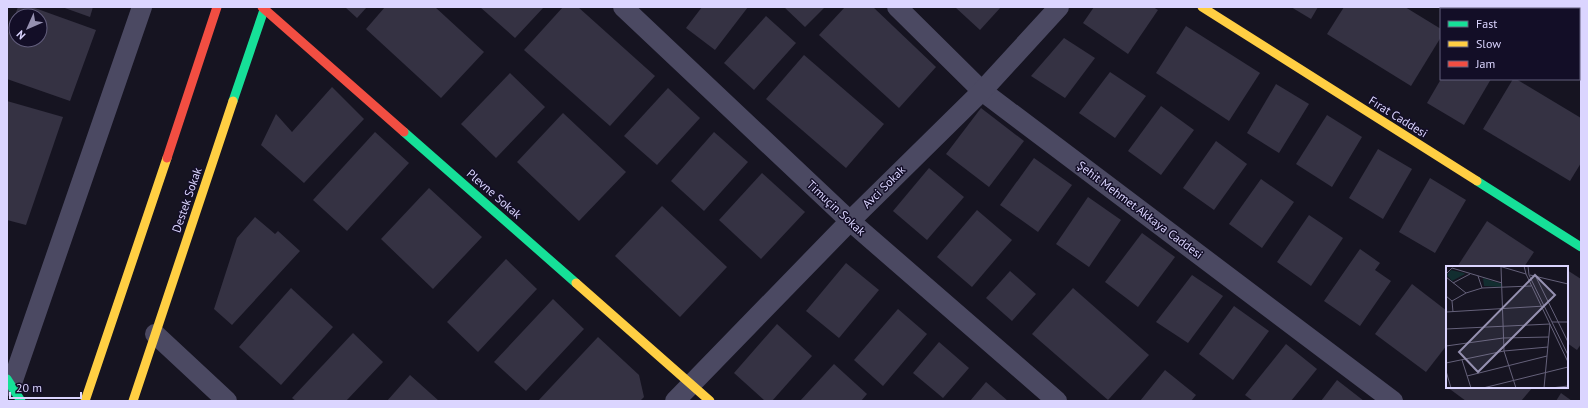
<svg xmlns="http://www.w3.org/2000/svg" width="1588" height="408" font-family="'PT Sans',sans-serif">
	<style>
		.building { fill: #353243; fill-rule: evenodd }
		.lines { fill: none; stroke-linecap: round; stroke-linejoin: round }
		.street { stroke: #4b4962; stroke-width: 20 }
		.fast { stroke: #16e098; stroke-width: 9 }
		.slow { stroke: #ffcf43; stroke-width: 9 }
		.jam { stroke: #f24e42; stroke-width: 9 }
		.labels { text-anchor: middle; stroke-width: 3; stroke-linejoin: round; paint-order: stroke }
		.street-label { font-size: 12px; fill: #dbd5ff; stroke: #130e27 }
		.inset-road { fill: none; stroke: #65617a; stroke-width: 1 }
		.view { fill: #9691b1; fill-opacity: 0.15; stroke: #9691b1; stroke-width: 2 }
		.inset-edge { fill: none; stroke: #dbd5ff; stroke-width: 2 }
	</style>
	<rect width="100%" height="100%" fill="#161421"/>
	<g class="building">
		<path d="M18,7H32L96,30L70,101L7,79V36ZM16,16H40V40H16Z"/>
		<path d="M62,7H93L90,17Z"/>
		<path d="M345,7H367L357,18Z"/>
		<path d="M385,7H435L484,52L441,98L366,29Z"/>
		<path d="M480,7H544L515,38Z"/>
		<path d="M563,7H578L655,76L610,126L524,50Z"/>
		<path d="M702,7H748L715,50L686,28Z"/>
		<path d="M784,7H825L805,27Z"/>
		<path d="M845,7H873L936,67L899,108L819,35Z"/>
		<path d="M955,7H1001L980,30Z"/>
		<path d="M1094,7H1153L1158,10L1128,54L1083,23Z"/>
		<path d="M1291,7H1318L1311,19Z"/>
		<path d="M1344,7H1405L1441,29V37L1411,86L1327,34Z"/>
		<path d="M1476,7H1519L1518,9H1475Z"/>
		<path d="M1551,7H1581V77L1579,76V9H1550Z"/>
		<path d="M766,16L796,43L754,90L724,63Z"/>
		<path d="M1186,26L1260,73L1229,121L1156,73Z"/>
		<path d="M1064,38L1095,58L1065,98L1031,76Z"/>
		<path d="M804,55L884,124L846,168L766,99Z"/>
		<path d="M1110,72L1146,96L1115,138L1079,113Z"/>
		<path d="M510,73L545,107L496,158L461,124Z"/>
		<path d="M1441,79H1491L1464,125L1427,103Z"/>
		<path d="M1513,79H1516L1581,118V163L1570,181L1483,129Z"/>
		<path d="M1276,84L1309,104L1279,153L1247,133Z"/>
		<path d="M332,87L364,119L304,183L261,145L276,114L292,132Z"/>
		<path d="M668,88L700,118L657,165L624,136Z"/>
		<path d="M7,101L63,117L26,225L7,220Z"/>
		<path d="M1161,106L1194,130L1161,175L1128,151Z"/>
		<path d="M981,108L1024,141L989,187L946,154Z"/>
		<path d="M563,113L626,172L579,221L517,162Z"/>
		<path d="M1327,115L1362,137L1332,187L1296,164Z"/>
		<path d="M375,132L409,163L347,231L313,200Z"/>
		<path d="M714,132L748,162L704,211L671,181Z"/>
		<path d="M1216,141L1247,164L1214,210L1183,188Z"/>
		<path d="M1378,149L1412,169L1383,219L1349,198Z"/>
		<path d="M1034,158L1072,185L1038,232L1000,205Z"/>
		<path d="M929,168L964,197L927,240L893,211Z"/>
		<path d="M762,173L805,212L761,259L719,220Z"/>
		<path d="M1430,178L1466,200L1435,253L1399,232Z"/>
		<path d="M1261,179L1294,202L1262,248L1229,224Z"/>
		<path d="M429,188L482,237L433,289L381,239Z"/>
		<path d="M1088,197L1121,220L1089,267L1056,244Z"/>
		<path d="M662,206L727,267L680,317L615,256Z"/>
		<path d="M977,210L1012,240L972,287L937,257Z"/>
		<path d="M1309,215L1343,238L1311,286L1277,262Z"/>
		<path d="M255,217L275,234L278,231L300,251L232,325L214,309L237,238Z"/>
		<path d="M1487,221L1534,252L1524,267H1457Z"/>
		<path d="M1142,233L1175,257L1138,307L1105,282Z"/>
		<path d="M1360,249L1380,263L1375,270L1391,281L1360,326L1324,301Z"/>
		<path d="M506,259L537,289L478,352L447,322Z"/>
		<path d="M846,263L879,290L839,338L806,311Z"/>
		<path d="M1567,270L1581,279V344L1577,350L1567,343Z"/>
		<path d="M1010,271L1036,294L1012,321L986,298Z"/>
		<path d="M1192,275L1223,296L1188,343L1156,322Z"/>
		<path d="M1412,284L1447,311V345L1426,372L1375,334Z"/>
		<path d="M291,288L333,327L281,385L239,347Z"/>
		<path d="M1073,288L1149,355L1108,400L1032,334Z"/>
		<path d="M553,299L584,329L526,391L494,362Z"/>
		<path d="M1234,306L1269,331L1233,380L1199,354Z"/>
		<path d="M898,309L927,334L883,386L854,360Z"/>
		<path d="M777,324L812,356L772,401H765L734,373Z"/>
		<path d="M353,333L383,362L346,401H296L292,398Z"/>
		<path d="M598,337L639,375L644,397L640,401H538Z"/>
		<path d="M939,342L969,368L943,398L913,373Z"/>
		<path d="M1286,344L1317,369L1291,401H1253L1245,395Z"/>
		<path d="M834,364L867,394L861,401H800Z"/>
		<path d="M1165,370L1196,395L1191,401H1140Z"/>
		<path d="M410,375L439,401H387Z"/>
		<path d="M1337,380L1364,401H1321Z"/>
		<path d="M986,382L1008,401H970Z"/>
		<path d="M1447,387H1533L1521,401H1466Z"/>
		<path d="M1561,393L1572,401H1556Z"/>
	</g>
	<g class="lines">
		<g class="street">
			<path d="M623,7L850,221L1057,401"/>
			<path d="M897,7L982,91L1393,401"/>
			<path d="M155,334L227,401"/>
			<path d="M11,386L142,7"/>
			<path d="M675,401L850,221L982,91L1059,7"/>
		</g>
		<g class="fast">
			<path d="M233,101L265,7"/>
			<path d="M404,132L576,283"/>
			<path d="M1477,181L1581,247"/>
			<path d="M7,379L21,401"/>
		</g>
		<g class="slow">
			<path d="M1202,7L1477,181"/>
			<path d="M576,283L710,401"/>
			<path d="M85,401L167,158"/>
			<path d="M133,401L233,101"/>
		</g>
		<g class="jam">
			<path d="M262,7L404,132"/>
			<path d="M167,158L217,7"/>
		</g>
	</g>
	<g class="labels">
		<g class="street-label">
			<text transform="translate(1398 117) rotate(32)" y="4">Fırat Caddesi</text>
			<text transform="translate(884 187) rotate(-45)" y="4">Avci Sokak</text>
			<text transform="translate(494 194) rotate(41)" y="4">Plevne Sokak</text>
			<text transform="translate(187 200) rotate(-71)" y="4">Destek Sokak</text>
			<text transform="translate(836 208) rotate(43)" y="4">Timuçin Sokak</text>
			<text transform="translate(1140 210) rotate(37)" y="4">Şehit Mehmet Akkaya Caddesi</text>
		</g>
	</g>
	<g transform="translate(1446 266)">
		<rect width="122" height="122" fill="#161421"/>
		<path d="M5,4L18,7L19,8L6,15L1,9ZM37,12L56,18V21L38,20Z" fill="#122e30"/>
		<path class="inset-road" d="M53,0L80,8M78,0L80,8L122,96M82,0L83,9L122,89M55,1L58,85L70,122M0,8L6,2L56,17M84,9L122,18M32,10L36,22M0,11L20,27M90,11L122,76M7,17L24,8M0,30L6,35L7,46M6,35L20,27L36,22L85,20M0,46L99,40M106,56H122M0,63L104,58L98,122M0,80L57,72L103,71M16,94L25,122M0,97L58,85L102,81M0,105L5,122M21,110L101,90M37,122L122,101M105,122L122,120"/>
		<path class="view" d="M89,9L109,29L32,106L13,86Z"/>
		<rect width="122" height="122" class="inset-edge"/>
	</g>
	<rect width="1588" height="408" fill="none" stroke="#dbd5ff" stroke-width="16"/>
	<rect x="1440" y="8" width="140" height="72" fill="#130e27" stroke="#635e7d"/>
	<rect x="1448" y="21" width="20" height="6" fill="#16e098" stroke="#635e7d"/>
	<text x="1476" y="28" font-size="12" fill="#dbd5ff">Fast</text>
	<rect x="1448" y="41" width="20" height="6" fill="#ffcf43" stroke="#635e7d"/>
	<text x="1476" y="48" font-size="12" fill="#dbd5ff">Slow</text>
	<rect x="1448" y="61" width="20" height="6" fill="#f24e42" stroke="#635e7d"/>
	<text x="1476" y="68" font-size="12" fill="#dbd5ff">Jam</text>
	<g transform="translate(28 28) rotate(225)"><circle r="19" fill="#130e27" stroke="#635e7d"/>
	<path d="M0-3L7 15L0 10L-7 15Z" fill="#9691b1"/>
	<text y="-6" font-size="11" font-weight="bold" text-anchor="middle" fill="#dbd5ff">N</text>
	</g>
	<path d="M10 392v6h71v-6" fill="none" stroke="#dbd5ff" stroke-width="2"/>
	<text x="16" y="392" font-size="12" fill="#dbd5ff" stroke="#130e27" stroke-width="3" paint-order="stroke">20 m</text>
</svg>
